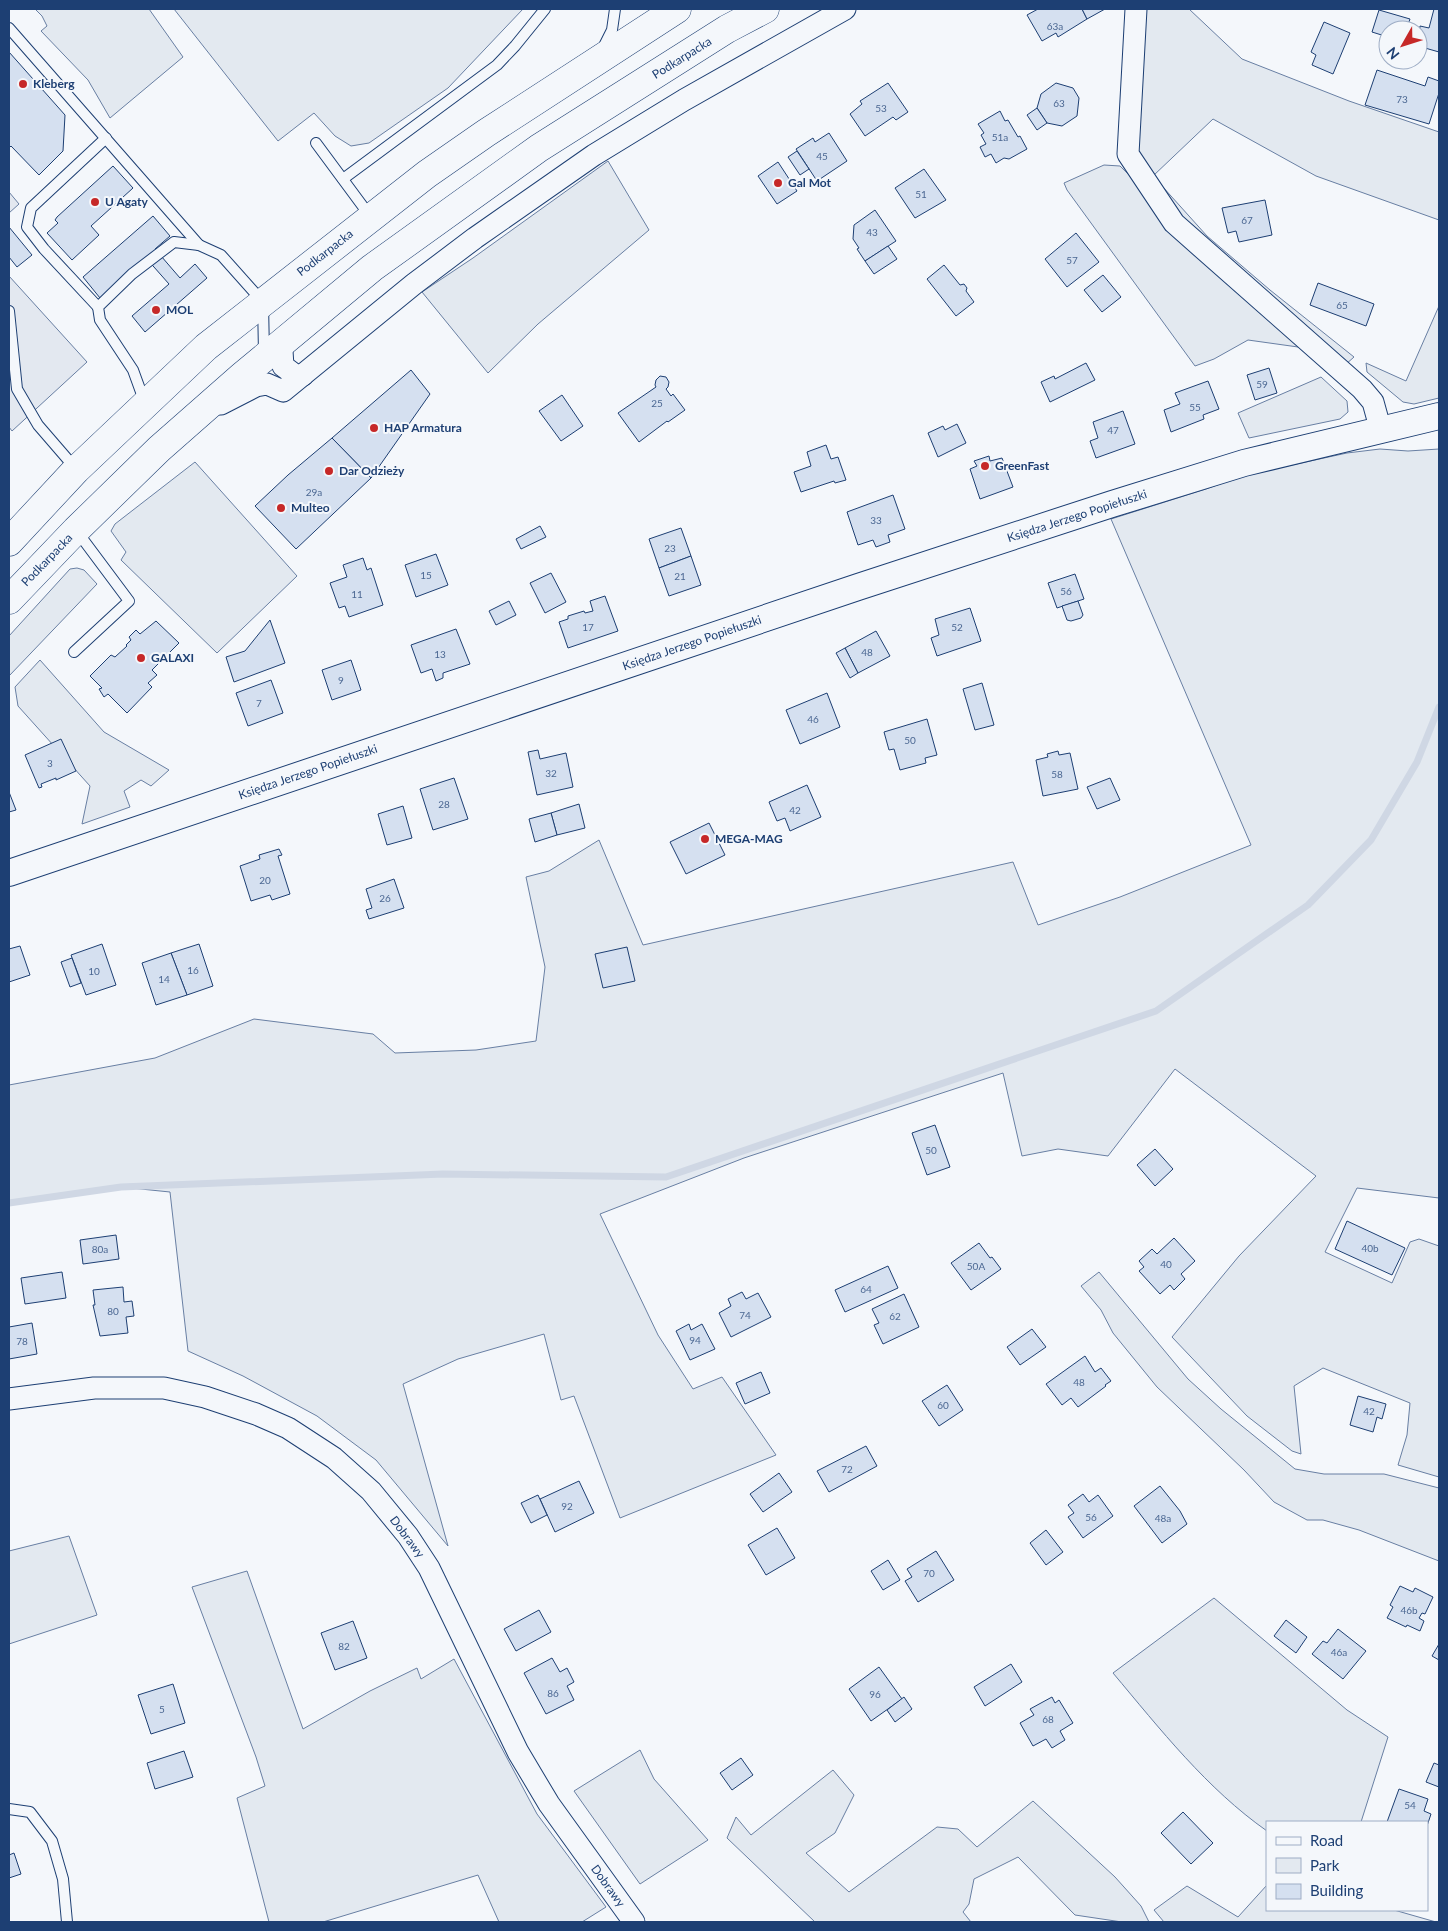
<svg xmlns="http://www.w3.org/2000/svg" width="1448" height="1931" font-family="Lato,sans-serif">
	<style>
		.green { fill: #e3e9f0; stroke: #687fa3 }
		.parking { fill: #e3e8f0; stroke: #687fa3 }
		.lines { fill: none; stroke-linecap: round; stroke-linejoin: round }
		.stream { stroke: #cfd7e4; stroke-width: 7 }
		.building { fill: #d5e0f0; stroke: #1d3f73 }
		.service-casing { stroke: #1d3f73; stroke-width: 12 }
		.minor-casing { stroke: #1d3f73; stroke-width: 23 }
		.tertiary-casing { stroke: #1d3f73; stroke-width: 28 }
		.primary-casing { stroke: #1d3f73; stroke-width: 29 }
		.service { stroke: #f4f7fb; stroke-width: 10 }
		.minor { stroke: #f4f7fb; stroke-width: 21 }
		.tertiary { stroke: #f4f7fb; stroke-width: 26 }
		.primary { stroke: #f4f7fb; stroke-width: 28 }
		.poi-dot { fill: #c62828; stroke: #f4f7fb; stroke-width: 2 }
		.labels { text-anchor: middle; stroke-width: 4; stroke-linejoin: round; paint-order: stroke }
		.number-label { font-size: 10px; fill: #4b6792 }
		.street-label { font-size: 12px; fill: #1d3f73; stroke: #f4f7fb }
		.poi-label { font-size: 12px; font-weight: bold; fill: #1d3f73; stroke: #f4f7fb; text-anchor: start }
	</style>
	<rect width="100%" height="100%" fill="#f4f7fb"/>
	<g class="green">
		<path d="M35,9H149L183,57L110,118L88,80L41,31L47,26L42,16Z"/>
		<path d="M174,9H523L448,88L369,143L351,146L335,136L314,113L278,141Z"/>
		<path d="M1145,9H1189L1242,59L1349,101L1439,132V220L1316,176L1213,119L1153,176L1207,236L1270,290L1354,357L1345,365L1176,217L1136,153Z"/>
		<path d="M608,161L649,230L538,324L488,373L422,292L473,258Z"/>
		<path d="M1104,165L1120,166L1298,340V347L1248,340L1214,359L1195,366L1067,190L1064,183Z"/>
		<path d="M1439,306V398L1414,404L1403,402L1367,372L1366,363L1406,381Z"/>
		<path d="M1321,377L1347,401L1348,412L1340,419L1249,438L1238,413Z"/>
		<path d="M1380,449L1408,451L1439,449V1198L1357,1188L1325,1252L1392,1283L1410,1242L1419,1239L1439,1246V1477L1398,1465L1407,1435L1410,1403L1323,1368L1294,1386L1301,1454L1292,1451L1247,1416L1172,1337L1239,1256L1316,1176L1175,1069L1108,1156L1058,1149L1022,1156L1003,1073L744,1158L600,1214L658,1335L693,1389L722,1377L776,1455L620,1518L574,1396L561,1400L544,1334L458,1359L403,1384L448,1546L376,1460L317,1416L243,1376L188,1351L170,1192L121,1187L9,1203V1085L155,1058L254,1019L373,1034L395,1053L476,1050L536,1041L545,967L526,877L549,871L599,840L643,945L1013,862L1038,925L1120,897L1251,845L1111,519L1206,489L1241,476L1347,453Z"/>
		<path d="M195,462L297,576L217,653L121,560L126,552L111,531L115,524Z"/>
		<path d="M77,568L84,570L97,584L9,676V636L70,569Z"/>
		<path d="M40,660L104,732L169,770L151,786L141,780L124,791L130,807L82,824L90,786L18,706L15,687Z"/>
		<path d="M1099,1272L1188,1379L1221,1409L1295,1469L1324,1474H1384L1439,1488V1561L1359,1530L1323,1520H1307L1274,1502L1244,1470L1157,1387L1113,1333L1101,1310L1081,1286Z"/>
		<path d="M69,1536L97,1615L9,1644V1551Z"/>
		<path d="M247,1571L303,1729L370,1691L417,1668L421,1679L454,1659L537,1814L606,1907L582,1922H499L478,1875L323,1922H269L237,1798L265,1786L256,1757L192,1587Z"/>
		<path d="M1214,1598L1347,1710L1388,1737L1361,1822H1267V1831C1207,1789 1160,1729 1113,1673Z"/>
		<path d="M640,1750L654,1779L708,1840L640,1884L574,1791Z"/>
		<path d="M833,1770L854,1795L835,1833L806,1853L849,1892L937,1827L958,1829L977,1847L1033,1801L1115,1877L1141,1906L1149,1922H1122L1075,1915L1018,1857L974,1879L969,1904L963,1912L971,1922H815L727,1838L736,1817L751,1835Z"/>
		<path d="M1267,1885V1910H1394L1436,1922H1164L1154,1910L1187,1886L1238,1917Z"/>
	</g>
	<g class="parking">
		<path d="M9,192L19,204L9,213Z"/>
		<path d="M9,276L87,362L12,431L9,427Z"/>
	</g>
	<g class="lines">
		<path class="stream" d="M9,1203L121,1187L443,1174L666,1177L1156,1011L1308,905L1371,840L1417,762L1439,707"/>
	</g>
	<g class="building">
		<path d="M1038,9H1082L1087,19L1058,37L1056,33L1042,41L1027,15Z"/>
		<path d="M1082,9H1105L1087,19Z"/>
		<path d="M1434,9H1439V52L1418,46L1420,26L1429,28Z"/>
		<path d="M1379,10L1410,19L1406,30H1388V37L1372,32Z"/>
		<path d="M1324,22L1350,33L1333,74L1312,65L1316,55L1311,52Z"/>
		<path d="M9,52L65,115L63,151L39,175L11,146L9,148Z"/>
		<path d="M1377,70L1425,86L1428,77L1439,81V93L1429,124L1365,105Z"/>
		<path d="M888,83L908,112L896,120L893,117L865,136L850,114L862,104L860,101Z"/>
		<path d="M1056,83L1073,88L1079,98L1077,116L1062,126L1047,123L1037,108L1041,94Z"/>
		<path d="M1037,108L1047,123L1037,130L1027,115Z"/>
		<path d="M1000,111L1005,121L1008,120L1018,137L1020,136L1027,149L1009,159L1004,158L996,163L991,154L985,157L980,147L986,144L981,135L984,133L978,124Z"/>
		<path d="M829,133L847,161L817,181L796,149L813,138L815,142Z"/>
		<path d="M797,151L809,169L800,175L788,157Z"/>
		<path d="M778,162L797,191L777,204L758,176Z"/>
		<path d="M113,166L133,188L91,226L99,235L72,260L47,233L58,223L55,220L57,217Z"/>
		<path d="M924,169L946,200L915,218L895,188Z"/>
		<path d="M1265,200L1272,235L1239,242L1236,231L1228,233L1222,208Z"/>
		<path d="M875,210L896,241L865,261L857,249L859,248L853,239L854,225Z"/>
		<path d="M153,216L170,236L155,249L180,278L195,264L207,278L145,332L132,316L169,284L146,258L100,298L83,277Z"/>
		<path d="M9,227L32,255L17,267L9,257Z"/>
		<path d="M1076,233L1099,262L1067,287L1045,259Z"/>
		<path d="M888,246L897,259L874,274L865,261Z"/>
		<path d="M944,265L960,285L964,284L967,288L966,291L974,302L956,316L927,279Z"/>
		<path d="M1103,275L1121,297L1102,312L1084,290Z"/>
		<path d="M1318,283L1374,304L1366,326L1310,305Z"/>
		<path d="M1086,363L1095,380L1050,402L1041,382L1054,376L1055,379Z"/>
		<path d="M1269,368L1277,393L1255,400L1247,375Z"/>
		<path d="M411,370L430,394L371,478L332,438Z"/>
		<path d="M660,376L666,377L669,382L668,387L666,389L671,396L673,394L685,410L668,422L667,421L639,442L618,413L656,387L655,385L656,380Z"/>
		<path d="M1208,381L1219,409L1203,415L1204,419L1171,432L1164,410L1180,404L1175,393Z"/>
		<path d="M562,395L583,426L561,441L539,411Z"/>
		<path d="M1123,411L1135,444L1096,458L1090,441L1098,438L1093,422Z"/>
		<path d="M957,424L966,443L938,457L928,433L943,426L945,430Z"/>
		<path d="M332,438L371,478L296,549L255,506L288,475Z"/>
		<path d="M826,445L831,459L838,457L846,480L835,483L834,481L801,492L794,472L811,466L807,452Z"/>
		<path d="M989,456L990,461L1002,458L1013,487L980,499L970,469L977,466L974,461Z"/>
		<path d="M893,495L905,529L888,535L890,542L876,547L873,540L858,545L847,512Z"/>
		<path d="M540,526L546,537L521,549L516,539Z"/>
		<path d="M681,528L691,556L659,568L649,539Z"/>
		<path d="M436,554L448,585L416,597L405,565Z"/>
		<path d="M691,556L701,585L669,596L659,568Z"/>
		<path d="M363,558L367,570L371,568L383,605L349,617L345,606L339,608L330,583L347,577L343,565Z"/>
		<path d="M551,573L566,602L545,613L530,583Z"/>
		<path d="M1075,574L1084,599L1057,608L1048,583Z"/>
		<path d="M605,596L618,631L568,648L559,622L568,619V616L584,611L585,613L593,611L590,601Z"/>
		<path d="M509,601L516,615L496,625L489,611Z"/>
		<path d="M1078,601L1083,615L1081,618L1071,621L1067,620L1062,606Z"/>
		<path d="M970,608L981,641L937,656L931,638L939,635L935,619Z"/>
		<path d="M270,620L285,663L234,682L226,657L245,651Z"/>
		<path d="M156,621L179,643L152,670L157,675L148,683L152,687L127,713L108,694L104,697L99,689L102,688L90,676L111,655L115,657L127,646L126,645L131,640L129,637L136,630L140,634Z"/>
		<path d="M456,629L470,664L443,673V678L436,681L432,669L421,673L411,645Z"/>
		<path d="M876,631L890,656L858,673L845,648Z"/>
		<path d="M845,648L858,673L850,678L836,653Z"/>
		<path d="M351,660L361,690L332,700L322,670Z"/>
		<path d="M271,680L283,713L248,726L236,693Z"/>
		<path d="M982,683L994,725L975,730L963,689Z"/>
		<path d="M827,693L840,727L800,744L786,710Z"/>
		<path d="M927,719L937,755L925,758L926,763L900,770L894,749L889,750L884,732Z"/>
		<path d="M61,739L76,771L56,780V778L41,784L42,787L39,788L25,755Z"/>
		<path d="M538,750L540,759L566,753L573,787L537,795L528,752Z"/>
		<path d="M1058,751L1059,755L1070,753L1078,789L1043,796L1036,760L1048,757L1047,754Z"/>
		<path d="M454,778L468,819L433,830L420,789Z"/>
		<path d="M1110,778L1120,800L1097,809L1087,787Z"/>
		<path d="M807,785L821,817L790,831L785,818L777,821L769,802Z"/>
		<path d="M9,792L16,810L9,812Z"/>
		<path d="M579,804L585,828L557,835L551,813Z"/>
		<path d="M403,806L412,838L387,845L378,814Z"/>
		<path d="M551,813L557,835L535,842L529,819Z"/>
		<path d="M709,823L725,855L686,874L670,842Z"/>
		<path d="M279,849L282,855L278,856L290,894L272,900L270,895L251,901L240,866L260,859L259,855Z"/>
		<path d="M394,879L404,908L369,919L366,910L372,908L366,889Z"/>
		<path d="M102,944L116,985L86,995L71,955Z"/>
		<path d="M199,944L213,986L187,995L171,953Z"/>
		<path d="M20,946L30,975L9,982V949Z"/>
		<path d="M627,947L635,981L603,988L595,954Z"/>
		<path d="M171,953L187,995L156,1005L142,963Z"/>
		<path d="M72,958L81,983L70,987L61,962Z"/>
		<path d="M935,1125L950,1167L927,1175L912,1133Z"/>
		<path d="M1155,1149L1173,1169L1155,1186L1137,1165Z"/>
		<path d="M1347,1221L1405,1248L1392,1275L1335,1249Z"/>
		<path d="M116,1235L119,1259L83,1264L80,1240Z"/>
		<path d="M1174,1238L1195,1261L1181,1274L1185,1279L1174,1290L1170,1285L1160,1294L1139,1271L1144,1267L1139,1261L1152,1249L1157,1254Z"/>
		<path d="M979,1243L990,1258L992,1257L1001,1269L971,1290L951,1263Z"/>
		<path d="M888,1266L898,1288L845,1312L835,1290Z"/>
		<path d="M62,1272L66,1298L25,1304L21,1278Z"/>
		<path d="M123,1287L124,1302L132,1301L134,1316L126,1317L128,1333L100,1336L93,1305H95L93,1290Z"/>
		<path d="M742,1292L746,1299L758,1293L771,1317L731,1337L719,1313L731,1306L728,1299Z"/>
		<path d="M904,1294L919,1327L883,1344L874,1325L879,1323L872,1309Z"/>
		<path d="M32,1323L37,1354L9,1359V1327Z"/>
		<path d="M689,1324L691,1330L702,1324L715,1349L690,1360L676,1331Z"/>
		<path d="M1032,1329L1046,1347L1020,1365L1007,1347Z"/>
		<path d="M1085,1356L1095,1372L1101,1368L1111,1381L1105,1385L1106,1386L1078,1407L1071,1398L1062,1405L1046,1384Z"/>
		<path d="M761,1372L770,1393L745,1404L736,1383Z"/>
		<path d="M947,1385L963,1410L939,1426L922,1401Z"/>
		<path d="M1358,1396L1386,1404L1382,1419L1377,1417L1373,1432L1350,1425Z"/>
		<path d="M866,1446L877,1466L829,1492L817,1471Z"/>
		<path d="M779,1473L792,1492L763,1512L750,1494Z"/>
		<path d="M579,1481L594,1513L555,1532L540,1499Z"/>
		<path d="M1160,1486L1180,1511L1187,1524L1162,1543L1134,1506Z"/>
		<path d="M1083,1494L1089,1502L1098,1495L1113,1516L1083,1538L1068,1517L1074,1513L1068,1505Z"/>
		<path d="M538,1495L547,1515L531,1523L521,1503Z"/>
		<path d="M777,1528L795,1558L766,1575L748,1545Z"/>
		<path d="M1046,1530L1063,1552L1046,1565L1030,1543Z"/>
		<path d="M936,1551L954,1580L918,1602L905,1581L912,1577L907,1569Z"/>
		<path d="M888,1560L900,1580L883,1590L871,1571Z"/>
		<path d="M1400,1586L1413,1592L1415,1588L1433,1597L1425,1614L1422,1613L1419,1618L1424,1621L1420,1631L1407,1625L1406,1627L1387,1618L1393,1607L1390,1605Z"/>
		<path d="M539,1610L551,1632L516,1651L504,1629Z"/>
		<path d="M1286,1620L1307,1637L1296,1653L1274,1636Z"/>
		<path d="M353,1621L367,1658L335,1670L321,1633Z"/>
		<path d="M1338,1629L1366,1651L1343,1679L1312,1654L1323,1641L1327,1643Z"/>
		<path d="M1439,1644V1660L1432,1656Z"/>
		<path d="M552,1658L560,1672L567,1668L574,1682L567,1686L574,1700L546,1714L524,1673Z"/>
		<path d="M1011,1664L1022,1682L985,1706L974,1687Z"/>
		<path d="M879,1667L902,1699L871,1721L849,1689Z"/>
		<path d="M173,1684L185,1723L151,1734L138,1695Z"/>
		<path d="M904,1697L912,1709L895,1722L887,1710Z"/>
		<path d="M1052,1697L1055,1703L1059,1700L1073,1723L1060,1731L1065,1740L1052,1748L1046,1739L1033,1746L1020,1723L1034,1715L1030,1709Z"/>
		<path d="M184,1751L193,1777L155,1789L147,1763Z"/>
		<path d="M741,1758L753,1775L732,1790L720,1773Z"/>
		<path d="M1434,1763L1439,1765V1787L1426,1782Z"/>
		<path d="M1399,1789L1428,1799L1424,1811L1431,1814L1427,1826V1822H1387Z"/>
		<path d="M1183,1812L1213,1843L1191,1864L1161,1833Z"/>
		<path d="M14,1853L21,1874L9,1878V1855Z"/>
	</g>
	<g class="lines">
		<defs>
			<g id="service">
				<path d="M9,28L199,245"/>
				<path d="M603,48L612,30L615,9"/>
				<path d="M316,143L370,216"/>
				<path d="M343,179L497,65L515,46L545,9"/>
				<path d="M98,307L44,249L27,227L31,208L106,138"/>
				<path d="M9,311L17,389L38,425L76,469"/>
				<path d="M145,403L133,370L100,320L98,307L132,274L174,242L199,245L221,255L263,302L264,354"/>
				<path d="M74,652L129,601L76,530"/>
				<path d="M9,1809L30,1812L52,1841L63,1879L67,1922"/>
			</g>
			<g id="minor">
				<path d="M1136,9L1128,154L1174,223L1362,389L1373,402L1381,431"/>
				<path d="M285,340L282,351L283,366L295,375H303"/>
				<path d="M221,404L256,386L267,384L283,391L414,284L475,238L594,155L684,100L845,9"/>
				<path d="M9,1399L94,1388H164L205,1397L256,1414L288,1428L334,1458L371,1491L408,1536L429,1568L518,1752L549,1804L634,1922"/>
			</g>
			<path id="tertiary" d="M9,873L858,587L1112,504L1244,463L1439,416"/>
			<g id="primary">
				<path d="M9,542L76,470L206,347L427,174L486,133L677,9"/>
				<path d="M9,600L76,530L159,449L242,376L372,268L539,148L727,29L765,9"/>
			</g>
		</defs>
		<use href="#service" class="service-casing"/>
		<use href="#minor" class="minor-casing"/>
		<use href="#tertiary" class="tertiary-casing"/>
		<use href="#primary" class="primary-casing"/>
		<use href="#service" class="service"/>
		<use href="#minor" class="minor"/>
		<use href="#tertiary" class="tertiary"/>
		<use href="#primary" class="primary"/>
	</g>
	<g class="poi-dot">
		<circle cx="23" cy="84" r="5"/>
		<circle cx="778" cy="183" r="5"/>
		<circle cx="95" cy="202" r="5"/>
		<circle cx="156" cy="310" r="5"/>
		<circle cx="374" cy="428" r="5"/>
		<circle cx="985" cy="466" r="5"/>
		<circle cx="329" cy="471" r="5"/>
		<circle cx="281" cy="508" r="5"/>
		<circle cx="141" cy="658" r="5"/>
		<circle cx="705" cy="839" r="5"/>
	</g>
	<g class="labels">
		<g class="number-label">
			<text x="1055" y="30">63a</text>
			<text x="1402" y="103">73</text>
			<text x="1059" y="107">63</text>
			<text x="881" y="112">53</text>
			<text x="1000" y="141">51a</text>
			<text x="822" y="160">45</text>
			<text x="921" y="198">51</text>
			<text x="1247" y="224">67</text>
			<text x="872" y="236">43</text>
			<text x="1072" y="264">57</text>
			<text x="1342" y="309">65</text>
			<text x="1262" y="388">59</text>
			<text x="657" y="407">25</text>
			<text x="1195" y="411">55</text>
			<text x="1113" y="434">47</text>
			<text x="314" y="496">29a</text>
			<text x="876" y="524">33</text>
			<text x="670" y="552">23</text>
			<text x="426" y="579">15</text>
			<text x="680" y="580">21</text>
			<text x="1066" y="595">56</text>
			<text x="357" y="598">11</text>
			<text x="588" y="631">17</text>
			<text x="957" y="631">52</text>
			<text x="867" y="656">48</text>
			<text x="440" y="658">13</text>
			<text x="341" y="684">9</text>
			<text x="259" y="707">7</text>
			<text x="813" y="723">46</text>
			<text x="910" y="744">50</text>
			<text x="50" y="767">3</text>
			<text x="551" y="777">32</text>
			<text x="1057" y="778">58</text>
			<text x="444" y="808">28</text>
			<text x="795" y="814">42</text>
			<text x="265" y="884">20</text>
			<text x="385" y="902">26</text>
			<text x="193" y="974">16</text>
			<text x="94" y="975">10</text>
			<text x="164" y="983">14</text>
			<text x="931" y="1154">50</text>
			<text x="1370" y="1252">40b</text>
			<text x="100" y="1253">80a</text>
			<text x="1166" y="1268">40</text>
			<text x="976" y="1270">50A</text>
			<text x="866" y="1293">64</text>
			<text x="113" y="1315">80</text>
			<text x="745" y="1319">74</text>
			<text x="895" y="1320">62</text>
			<text x="695" y="1344">94</text>
			<text x="22" y="1345">78</text>
			<text x="1079" y="1386">48</text>
			<text x="943" y="1409">60</text>
			<text x="1369" y="1415">42</text>
			<text x="847" y="1473">72</text>
			<text x="567" y="1510">92</text>
			<text x="1091" y="1521">56</text>
			<text x="1163" y="1522">48a</text>
			<text x="929" y="1577">70</text>
			<text x="1409" y="1614">46b</text>
			<text x="344" y="1650">82</text>
			<text x="1339" y="1656">46a</text>
			<text x="553" y="1697">86</text>
			<text x="875" y="1698">96</text>
			<text x="162" y="1713">5</text>
			<text x="1048" y="1723">68</text>
			<text x="1410" y="1809">54</text>
		</g>
		<g class="street-label">
			<text transform="translate(682 58) rotate(-32)" y="4">Podkarpacka</text>
			<text transform="translate(325 253) rotate(-38)" y="4">Podkarpacka</text>
			<text transform="translate(1077 516) rotate(-18)" y="4">Księdza Jerzego Popiełuszki</text>
			<text transform="translate(47 560) rotate(-46)" y="4">Podkarpacka</text>
			<text transform="translate(692 643) rotate(-19)" y="4">Księdza Jerzego Popiełuszki</text>
			<text transform="translate(308 772) rotate(-19)" y="4">Księdza Jerzego Popiełuszki</text>
			<text transform="translate(407 1537) rotate(53)" y="4">Dobrawy</text>
			<text transform="translate(608 1886) rotate(54)" y="4">Dobrawy</text>
		</g>
		<g class="poi-label">
			<text x="33" y="88">Kleberg</text>
			<text x="788" y="187">Gal Mot</text>
			<text x="105" y="206">U Agaty</text>
			<text x="166" y="314">MOL</text>
			<text x="384" y="432">HAP Armatura</text>
			<text x="995" y="470">GreenFast</text>
			<text x="339" y="475">Dar Odzieży</text>
			<text x="291" y="512">Multeo</text>
			<text x="151" y="662">GALAXI</text>
			<text x="715" y="843">MEGA-MAG</text>
		</g>
	</g>
	<rect width="1448" height="1931" fill="none" stroke="#1d3f73" stroke-width="20"/>
	<rect x="1266" y="1821" width="162" height="90" fill="#f4f7fb" stroke="#9eadc5"/>
	<rect x="1276" y="1837" width="25" height="8" fill="#f4f7fb" stroke="#9eadc5"/>
	<text x="1310" y="1846" font-size="15" fill="#1d3f73">Road</text>
	<rect x="1276" y="1858" width="25" height="15" fill="#e3e9f0" stroke="#9eadc5"/>
	<text x="1310" y="1871" font-size="15" fill="#1d3f73">Park</text>
	<rect x="1276" y="1884" width="25" height="15" fill="#d5e0f0" stroke="#9eadc5"/>
	<text x="1310" y="1896" font-size="15" fill="#1d3f73">Building</text>
	<g transform="translate(1403 45) rotate(231)"><circle r="24" fill="#f4f7fb" stroke="#9eadc5"/>
	<path d="M0-4L9 19L0 12L-9 19Z" fill="#c62828"/>
	<text y="-8" font-size="14" font-weight="bold" text-anchor="middle" fill="#1d3f73">N</text>
	</g>
</svg>
